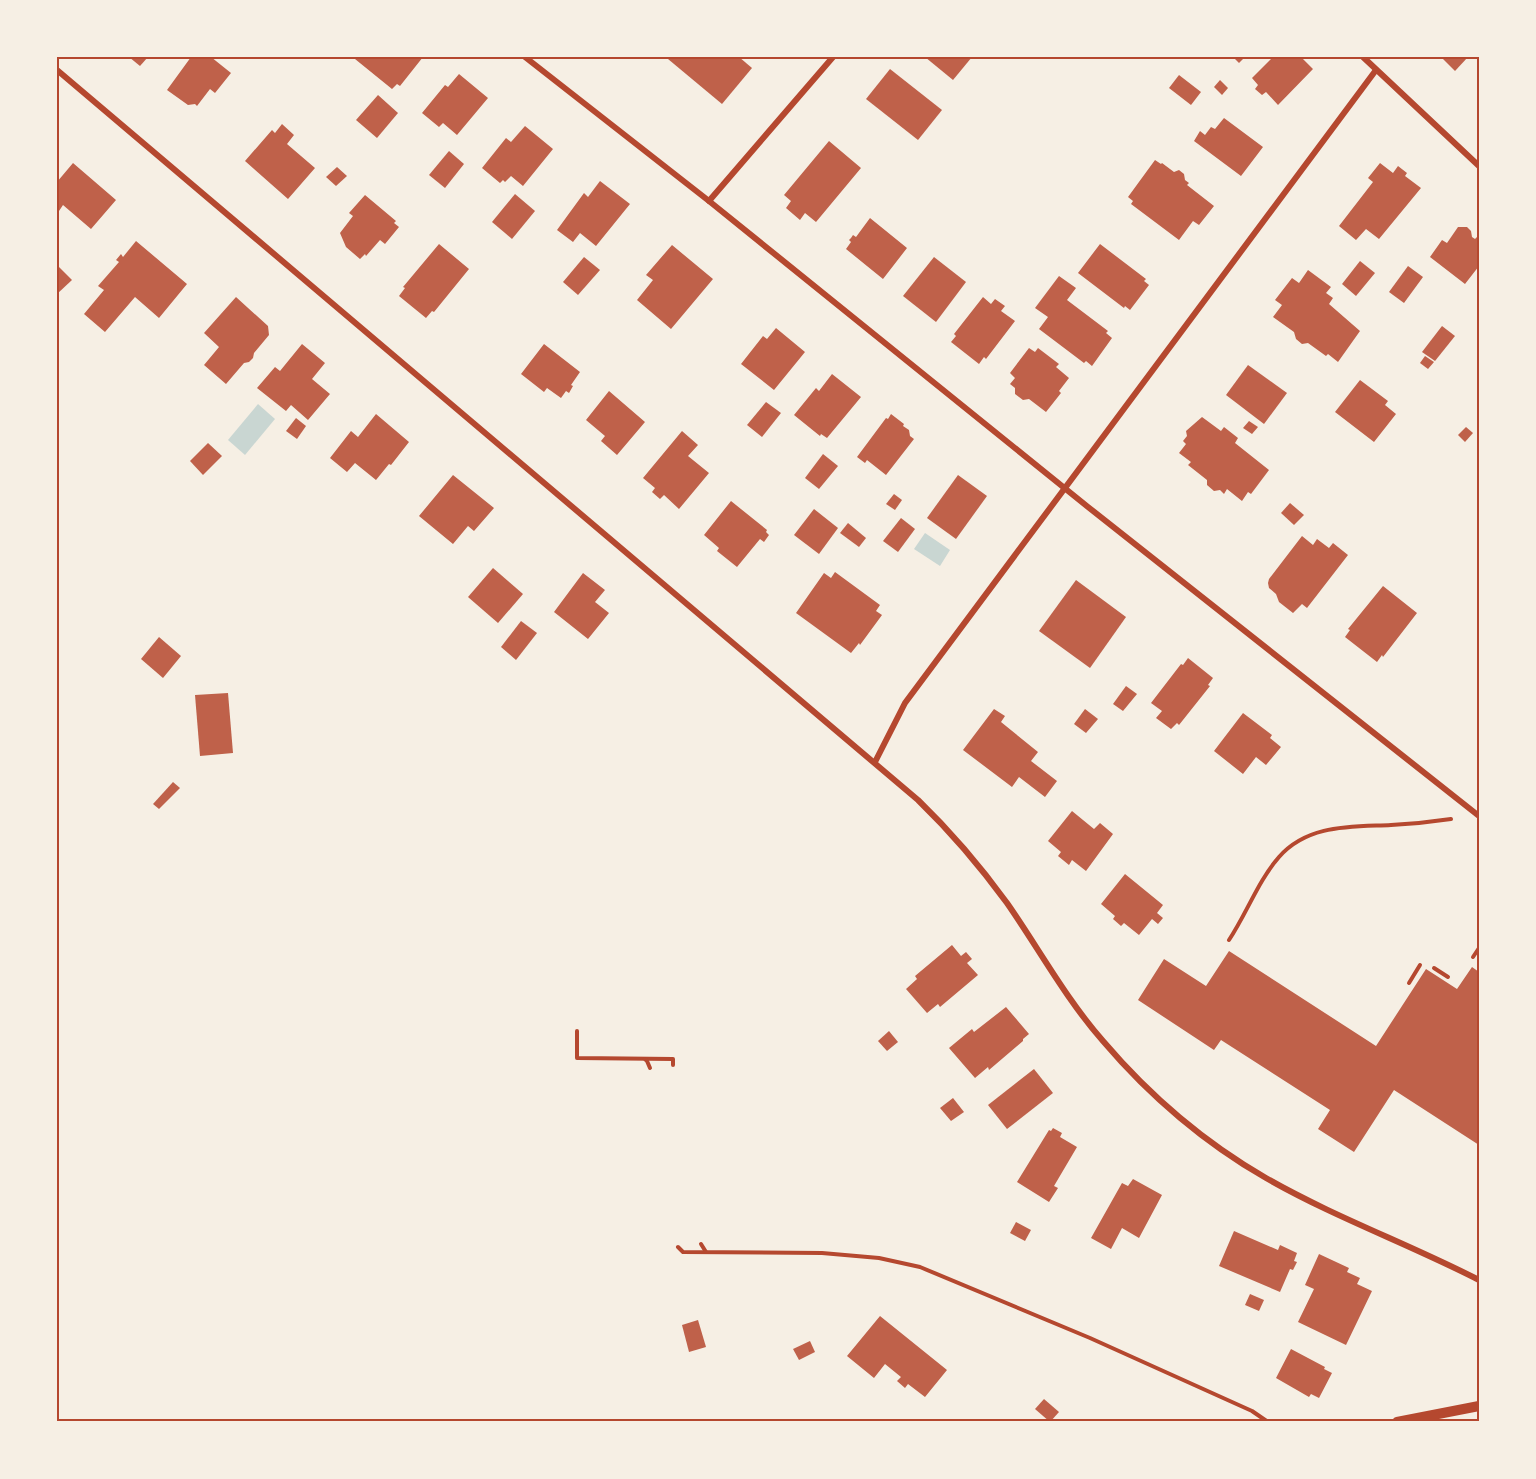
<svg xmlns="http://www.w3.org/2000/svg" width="1536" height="1479" font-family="'DejaVu Sans',sans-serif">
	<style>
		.water { fill: #c9d6d2 }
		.building { fill: #bf614a }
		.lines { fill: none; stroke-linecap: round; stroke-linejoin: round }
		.path { stroke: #b5482f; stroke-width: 4 }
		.minor { stroke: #b5482f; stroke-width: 6 }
		.tertiary { stroke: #b5482f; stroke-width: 10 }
		.neatline { fill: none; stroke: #b5482f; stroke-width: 2 }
	</style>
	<rect width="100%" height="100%" fill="#f6efe4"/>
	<g class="water">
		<path d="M258,404L275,419L245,455L228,440Z"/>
		<path d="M925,533L950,550L940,566L914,549Z"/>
	</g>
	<g class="building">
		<path d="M129,57H148L140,66Z"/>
		<path d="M191,57H211L231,73L215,93L210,89L197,106L195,104L188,105L167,90Z"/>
		<path d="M357,57H423L400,86L397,84L392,89L355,59Z"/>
		<path d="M670,57H739L752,68L722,104L668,59Z"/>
		<path d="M925,57H972L953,80Z"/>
		<path d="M1233,57H1245L1239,63Z"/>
		<path d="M1273,57H1301L1313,69L1278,105L1266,92L1262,95L1255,89L1258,85L1252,78Z"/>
		<path d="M1441,57H1468L1455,71Z"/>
		<path d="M890,69L942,110L918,140L866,99Z"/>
		<path d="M459,74L488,98L457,135L443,123L439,127L422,113L445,85L448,87Z"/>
		<path d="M1179,75L1201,92L1191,105L1169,88Z"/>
		<path d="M1220,80L1228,88L1222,95L1214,87Z"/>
		<path d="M378,95L398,113L377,138L356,120Z"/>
		<path d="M1224,118L1263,147L1241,176L1194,141L1200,131L1205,135L1211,127L1215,129Z"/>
		<path d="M282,124L294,135L287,144L315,168L288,199L245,161L272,130L275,133Z"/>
		<path d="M525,126L553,149L523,186L511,176L505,182L503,180L500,183L482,168L506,138L511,142Z"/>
		<path d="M829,141L861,168L816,222L805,213L800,220L786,208L791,201L784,195Z"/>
		<path d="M449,151L464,164L445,188L429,175Z"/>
		<path d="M1155,160L1161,164L1162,163L1174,172L1179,170L1184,174L1185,180L1189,183L1187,185L1214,206L1199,225L1193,221L1179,240L1131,204L1133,201L1128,197Z"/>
		<path d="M73,163L116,200L91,229L63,205L59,211L57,209V182Z"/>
		<path d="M1380,163L1393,173L1398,166L1407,173L1405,176L1421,188L1379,239L1366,229L1356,240L1339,226L1373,182L1368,178Z"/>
		<path d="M337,167L347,176L336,186L326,177Z"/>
		<path d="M600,181L630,204L596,246L580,233L573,242L557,230L584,193L588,197Z"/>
		<path d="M515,194L535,211L512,239L492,222Z"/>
		<path d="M365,195L396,221L394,223L399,227L385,244L380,240L366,256L365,254L360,259L346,247L340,233L353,216L349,213Z"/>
		<path d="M870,218L907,248L883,279L846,249L851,242L849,240L851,238L853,235L856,237Z"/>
		<path d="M1458,227H1467L1471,231L1472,237L1475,239L1479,235V266L1465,284L1430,257L1442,240L1447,243Z"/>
		<path d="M136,241L187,284L159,318L135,297L105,332L84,314L104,290L98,286L119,262L116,260L121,254L123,257Z"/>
		<path d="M439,244L469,269L434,312L432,311L426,318L399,296L405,288L403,287Z"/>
		<path d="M1100,244L1146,279L1144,281L1149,285L1130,310L1125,306L1124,308L1078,273Z"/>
		<path d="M672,245L713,279L671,329L637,300L653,280L646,275Z"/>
		<path d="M584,257L600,270L578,295L563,282Z"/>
		<path d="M934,257L966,282L936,322L903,296Z"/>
		<path d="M1360,261L1375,273L1356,296L1342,284Z"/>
		<path d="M57,265L72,280L57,294Z"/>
		<path d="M1408,266L1423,277L1404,303L1389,292Z"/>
		<path d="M1308,270L1331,287L1326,293L1333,298L1329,304L1360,331L1338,362L1328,354L1326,356L1308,343L1302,344L1296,339L1294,332L1273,317L1282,305L1275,300L1292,278L1299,283Z"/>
		<path d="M1059,276L1076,288L1067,300L1108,331L1106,333L1112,338L1092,366L1086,361L1084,363L1039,329L1048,317L1035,308Z"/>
		<path d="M236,297L268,326L269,335L254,353L253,358L249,362L244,363L226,384L204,365L219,347L204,333Z"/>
		<path d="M983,297L991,304L995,299L1005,306L1001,311L1015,321L986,359L984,357L979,364L951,342L956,336L954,334Z"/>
		<path d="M1442,326L1455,336L1435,361L1422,352Z"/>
		<path d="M776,328L805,352L774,390L741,364L763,336L767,339Z"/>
		<path d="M302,344L325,363L312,379L330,394L308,420L291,405L286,411L257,388L275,367L280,371Z"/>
		<path d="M544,344L580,372L571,385L573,386L569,393L566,391L561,398L547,388L544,392L521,374Z"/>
		<path d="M1029,348L1035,352L1038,348L1059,364L1056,367L1069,378L1059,391L1061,393L1046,412L1029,399L1023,400L1015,394V388L1010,384L1015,378L1010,373Z"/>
		<path d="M1425,356L1434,362L1428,369L1420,363Z"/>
		<path d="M1248,365L1287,393L1264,424L1226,395Z"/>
		<path d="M832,374L861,397L827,438L821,434L820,436L794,415L816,388L819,391Z"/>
		<path d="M1360,380L1388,401L1385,405L1396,414L1374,442L1335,412Z"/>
		<path d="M609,391L645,422L617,455L601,441L605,436L586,420Z"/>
		<path d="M766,402L781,413L762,437L747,425Z"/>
		<path d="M376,414L409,442L391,465L389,464L376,480L355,463L347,472L330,458L351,431L358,437Z"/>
		<path d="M891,414L904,424L903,426L909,430L910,436L914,439L886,475L867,460L865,463L857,457L886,418L888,419Z"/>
		<path d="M1202,417L1221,431L1224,427L1238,438L1235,443L1269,470L1251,494L1248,492L1242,501L1227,489L1224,494L1220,490L1214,491L1207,485V480L1188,465L1191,462L1179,453L1186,444L1183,441L1187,436L1186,431Z"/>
		<path d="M296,418L306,426L297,439L286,431Z"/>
		<path d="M1249,421L1258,427L1252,434L1243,428Z"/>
		<path d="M1466,427L1473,433L1465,442L1458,435Z"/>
		<path d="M682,431L698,445L688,456L709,473L679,509L664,495L660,499L652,492L655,488L643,478Z"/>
		<path d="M208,443L222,456L203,475L190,461Z"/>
		<path d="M823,454L838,466L819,489L805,478Z"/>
		<path d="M453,475L494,508L474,531L468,526L453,544L419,516Z"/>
		<path d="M958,475L987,496L956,539L927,518Z"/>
		<path d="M894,494L902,500L895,510L886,504Z"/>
		<path d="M731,501L767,530L766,532L769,535L764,542L760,539L737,567L717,551L719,548L704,535Z"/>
		<path d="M1290,503L1304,515L1294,525L1281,513Z"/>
		<path d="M814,509L838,528L819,554L794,535Z"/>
		<path d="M901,518L915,529L898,552L883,541Z"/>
		<path d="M848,523L866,538L859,547L840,533Z"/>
		<path d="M1302,536L1313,545L1317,539L1329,548L1333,543L1348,555L1307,608L1302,604L1293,613L1279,602L1276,594L1269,588L1268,583L1269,579Z"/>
		<path d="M493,568L523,594L498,623L468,597Z"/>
		<path d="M835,572L880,605L876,611L882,615L860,645L859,643L851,653L796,613L824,573L831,578Z"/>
		<path d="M583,573L605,590L595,602L609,613L588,639L554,612Z"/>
		<path d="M1076,580L1126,617L1090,668L1039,631Z"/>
		<path d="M1383,586L1417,613L1383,657L1382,655L1377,662L1345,637L1350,630L1348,629Z"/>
		<path d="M521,621L537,633L516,660L501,647Z"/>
		<path d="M159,637L181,656L163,678L141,659Z"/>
		<path d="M1188,658L1213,678L1208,685L1210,686L1179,725L1177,723L1171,729L1156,718L1162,711L1151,703L1181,664L1183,665Z"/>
		<path d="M1126,686L1137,694L1123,711L1113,704Z"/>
		<path d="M228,693L233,753L200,756L195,695Z"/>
		<path d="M994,709L1005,716L1001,722L1038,752L1031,761L1057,781L1045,797L1019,777L1012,787L963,750Z"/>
		<path d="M1085,709L1098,719L1086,733L1074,724Z"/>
		<path d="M1243,713L1272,735L1270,738L1281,747L1266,765L1256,757L1243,774L1214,751Z"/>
		<path d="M173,782L180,788L159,809L153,804Z"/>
		<path d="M1072,811L1094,829L1100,823L1113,834L1086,871L1072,860L1069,865L1058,856L1061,852L1048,841Z"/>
		<path d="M1125,874L1163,905L1157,913L1163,918L1158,924L1152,919L1139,935L1124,923L1121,926L1113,919L1115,916L1101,904Z"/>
		<path d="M952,945L961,956L966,952L972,959L967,963L978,975L940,1007L938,1004L927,1013L906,989L917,979L915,976Z"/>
		<path d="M1229,951L1376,1046L1426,969L1457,989L1472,967L1479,972V1145L1394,1090L1354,1152L1318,1129L1330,1110L1221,1040L1214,1050L1138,1000L1164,959L1206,986Z"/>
		<path d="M1006,1007L1029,1034L1023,1039V1041L989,1070L988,1067L975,1078L949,1048L972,1029L974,1032Z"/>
		<path d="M889,1031L898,1042L887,1051L878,1041Z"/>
		<path d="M1034,1069L1053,1093L1007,1129L988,1105Z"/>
		<path d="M953,1098L964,1112L951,1121L940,1108Z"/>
		<path d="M1053,1128L1062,1133L1060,1137L1077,1147L1054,1186L1058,1188L1049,1202L1017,1182L1049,1130L1051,1131Z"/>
		<path d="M1133,1179L1162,1195L1139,1238L1122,1228L1111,1249L1091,1238L1122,1183L1128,1186Z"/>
		<path d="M1016,1222L1031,1230L1025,1241L1010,1233Z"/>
		<path d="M1234,1231L1278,1250L1280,1245L1297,1253L1294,1261L1297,1262L1293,1270L1290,1269L1280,1292L1219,1266Z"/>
		<path d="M1319,1254L1349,1268L1347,1272L1360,1278L1357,1284L1372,1291L1346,1345L1298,1322L1314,1289L1305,1285Z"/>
		<path d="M1250,1294L1264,1300L1259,1311L1245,1305Z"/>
		<path d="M880,1316L947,1370L925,1397L908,1384L905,1388L897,1381L901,1377L885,1364L874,1378L847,1356Z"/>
		<path d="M698,1320L706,1347L689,1352L682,1325Z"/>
		<path d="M810,1341L815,1352L799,1360L793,1349Z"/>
		<path d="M1291,1349L1325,1367L1324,1369L1332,1373L1319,1398L1311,1394L1309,1397L1276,1378Z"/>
		<path d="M1044,1399L1059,1412L1050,1422L1035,1409Z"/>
	</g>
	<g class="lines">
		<g class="path">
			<path d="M1229,940C1247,913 1258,881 1279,857C1308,824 1351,827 1391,825C1411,824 1431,822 1451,819"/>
			<path d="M1473,957L1479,948"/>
			<path d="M1434,968L1448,977"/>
			<path d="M1409,983L1420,965"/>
			<path d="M577,1031V1058L673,1059V1065"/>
			<path d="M645,1059L647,1061L650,1068"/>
			<path d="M701,1244L706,1252"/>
			<path d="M678,1247L683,1252L822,1253L879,1258L920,1267L1090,1338L1252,1411L1268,1422"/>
		</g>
		<g class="minor">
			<path d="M525,57L709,201L1088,507L1479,816"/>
			<path d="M1363,57L1479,166"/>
			<path d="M57,70L918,800C951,832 980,866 1007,903C1039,949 1066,999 1103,1041C1149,1095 1205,1143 1266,1178C1334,1217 1409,1244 1479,1280"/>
			<path d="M709,201L833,57"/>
			<path d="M875,762L905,703L1376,70"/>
		</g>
		<path class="tertiary" d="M1397,1422L1479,1406"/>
	</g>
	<rect width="1536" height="1479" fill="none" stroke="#f6efe4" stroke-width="117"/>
	<rect x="58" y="58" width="1420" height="1362" class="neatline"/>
</svg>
